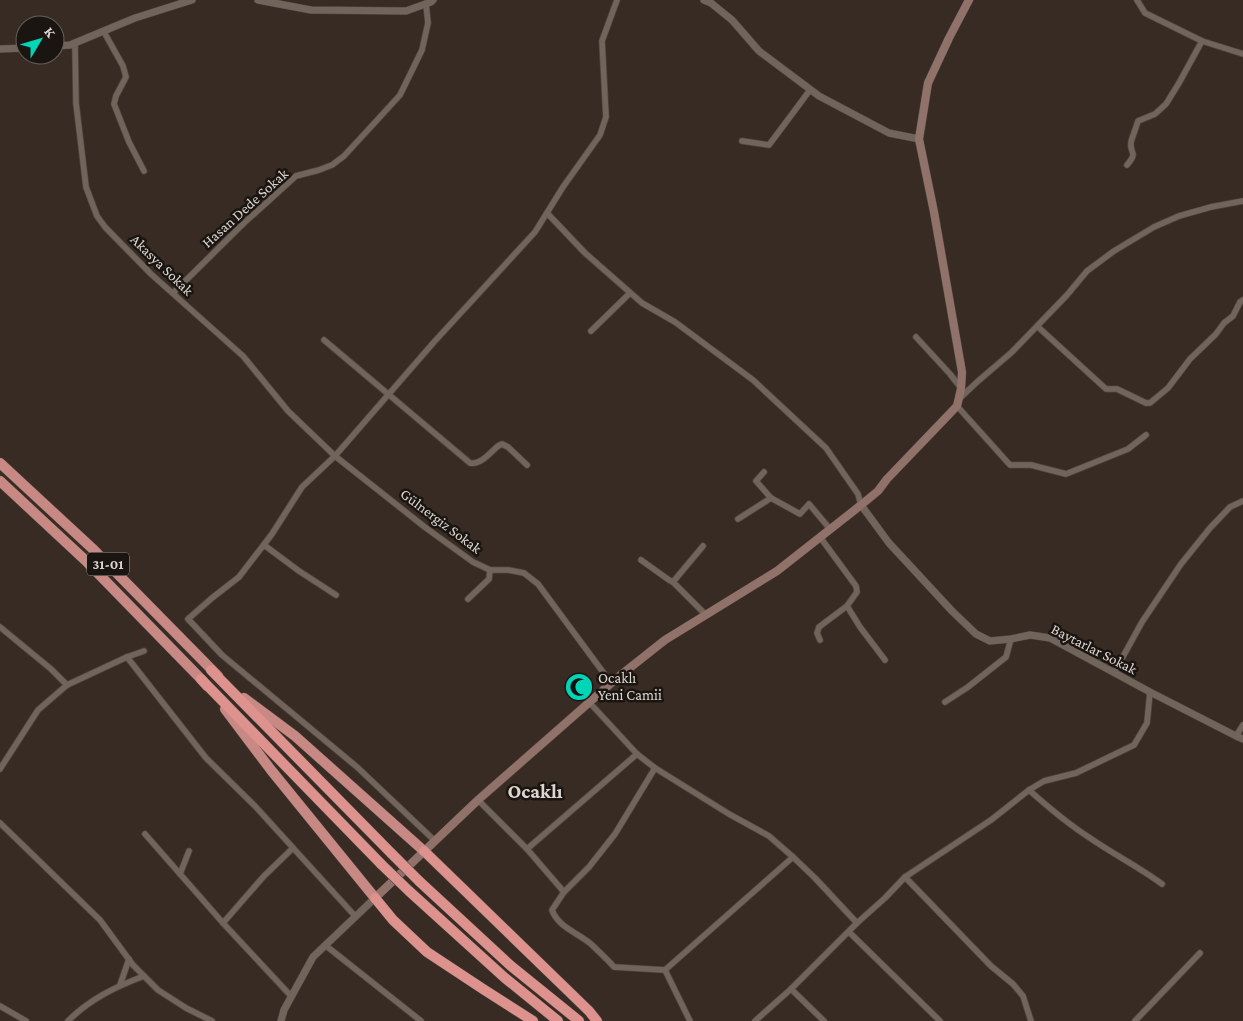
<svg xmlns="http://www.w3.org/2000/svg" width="1243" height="1021" font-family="'Crimson Pro',serif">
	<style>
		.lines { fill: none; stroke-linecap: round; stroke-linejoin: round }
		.minor-casing { stroke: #50463f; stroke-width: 7 }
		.tertiary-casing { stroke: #50463f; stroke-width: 8 }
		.secondary-casing { stroke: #50463f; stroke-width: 9 }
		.trunk-casing { stroke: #50463f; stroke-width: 11 }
		.motorway-casing { stroke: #50463f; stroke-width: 11 }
		.minor { stroke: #71645b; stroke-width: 5.5 }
		.tertiary { stroke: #71645b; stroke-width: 7 }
		.secondary { stroke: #91726a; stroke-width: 8 }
		.trunk { stroke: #c88984; stroke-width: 10 }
		.motorway { stroke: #dd928e; stroke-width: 10 }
		.motorway-bridge-casing { stroke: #50463f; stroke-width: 11; stroke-linecap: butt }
		.motorway-bridge { stroke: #dd928e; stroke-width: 10 }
		.labels { text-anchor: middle; stroke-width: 5; stroke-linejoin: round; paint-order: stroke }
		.shield { fill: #1a1511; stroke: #a29c97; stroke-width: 1 }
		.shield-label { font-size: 14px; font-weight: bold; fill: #ddd6d0 }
		.street-label { font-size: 15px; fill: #ddd6d0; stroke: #1a1511 }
		.poi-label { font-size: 15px; fill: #ddd6d0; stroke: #1a1511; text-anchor: start }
		.district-label { font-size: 20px; font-weight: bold; fill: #ddd6d0; stroke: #1a1511 }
	</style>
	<rect width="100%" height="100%" fill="#372b23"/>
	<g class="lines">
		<defs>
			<g id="minor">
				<path d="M1137,0L1145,13L1202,41L1243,54"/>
				<path d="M104,32L123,66L126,77L116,96L114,104L129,142L144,171"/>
				<path d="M75,44L76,103L86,187L97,216L105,227L151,274L243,356L288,411L335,456L426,528L473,562L490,570H508L524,573L538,584L611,683"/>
				<path d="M742,141L769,145L810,90"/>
				<path d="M1127,165C1139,151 1129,154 1131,142C1133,135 1136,128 1138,121L1155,114L1166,104L1179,83L1202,41"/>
				<path d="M547,213L585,253L642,303L675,322L753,380L826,448L858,494L861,505"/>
				<path d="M173,293L244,223L296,176L319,170L332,165L344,156L379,118L400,95L422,50L428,23L426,4"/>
				<path d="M1037,326L1106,389H1117L1146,403H1150L1168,388L1190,359L1216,334L1224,323L1233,316L1240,302L1243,300"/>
				<path d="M591,331L630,293"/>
				<path d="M916,337L950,374L961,388"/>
				<path d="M324,340L470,463C481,465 491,452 498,446L502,444L508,447L527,465"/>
				<path d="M958,400L977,382L1012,352L1067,295L1087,271L1114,251L1154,227L1179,216L1211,207L1243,201"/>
				<path d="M957,406L1010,465H1031L1066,474L1128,449L1146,435"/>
				<path d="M764,472L756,481L771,498"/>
				<path d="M738,519L771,498L800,514L809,504L830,529"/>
				<path d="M820,537L856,586L857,592L847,606L819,627L817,633L820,640"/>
				<path d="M264,545L299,571L336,595"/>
				<path d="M641,560L669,580L673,582L706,615"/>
				<path d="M673,582L703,546"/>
				<path d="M468,599L489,579L490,570"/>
				<path d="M847,606L860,627L885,660"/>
				<path d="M0,627L51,669L67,685"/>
				<path d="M127,657L206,758L255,806L355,916"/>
				<path d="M1114,673L1142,622L1181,564L1210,528L1230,507L1243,501"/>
				<path d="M589,702L637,754L655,768L729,814L769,836L793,857L815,878L857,923"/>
				<path d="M945,702L968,687L1006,657L1011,639"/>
				<path d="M1236,736L1243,725"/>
				<path d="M655,768L615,834L589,867L564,892L552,910C558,927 578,933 591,944C599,952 607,959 614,967L665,970L793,857"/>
				<path d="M0,769L38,710L67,685L127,657L144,651"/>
				<path d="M1029,790C1048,807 1068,824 1090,838C1113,854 1139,867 1162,884"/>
				<path d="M478,800L527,849L564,892"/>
				<path d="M0,823L100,920L133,965L158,990L186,1008L212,1021"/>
				<path d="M145,834L223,923L291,996"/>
				<path d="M435,841L357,767L222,655L188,619L212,598L239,577L272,534L302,487L335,456L434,342L535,232L563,187L600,135L606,117L602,41L617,0"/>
				<path d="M527,849L637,754"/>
				<path d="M180,874L189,851"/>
				<path d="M905,877L991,966L1013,984L1023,996L1031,1021"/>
				<path d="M223,923L264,876L293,848"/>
				<path d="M849,932L940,1021"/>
				<path d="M325,945L421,1021"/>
				<path d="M665,970L690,1021"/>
				<path d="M120,985L129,959"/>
				<path d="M791,989L824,1021"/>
				<path d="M0,1006L26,1021"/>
				<path d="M68,1021C90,999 115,987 144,976"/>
				<path d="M755,1021L791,989L857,923L885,898L905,877L991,820L1029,790L1044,781L1076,773L1134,745L1147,723L1150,692"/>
				<path d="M1135,1021L1200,953"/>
			</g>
			<g id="tertiary">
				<path d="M258,0L311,10L406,11L431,2L433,0"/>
				<path d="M704,0L711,3L732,20L759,51L819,96L889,133L919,139"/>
				<path d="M55,46L70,45L135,18L192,0"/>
				<path d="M0,49L25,48"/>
				<path d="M861,505L889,543L952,611L976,634L990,641L1011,639L1030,635L1050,638L1150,692L1236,736L1243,739"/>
				<path d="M281,1021L284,1010L313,957L375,898"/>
			</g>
			<path id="secondary" d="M375,898L478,800L617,678L665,640L777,571L861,505L878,491L887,479L957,406L961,389L962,372L934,212L919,139L928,83L949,38L969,0"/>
			<g id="trunk">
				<path d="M0,463L94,550L218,676"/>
				<path d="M0,481L85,560L201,679L207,686"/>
				<path d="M244,698L295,736L424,851"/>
				<path d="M225,709L271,770L375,898"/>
			</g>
			<g id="motorway">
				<path d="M211,670L392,854"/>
				<path d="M201,679L382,865"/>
				<path d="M424,851L589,1011L597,1021"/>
				<path d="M419,881L511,966L579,1021"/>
				<path d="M409,891L505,978L558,1021"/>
				<path d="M375,898L393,920L427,952L483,989L533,1021"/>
			</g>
		</defs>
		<use href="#minor" class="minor-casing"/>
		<use href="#tertiary" class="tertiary-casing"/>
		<use href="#secondary" class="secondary-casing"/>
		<use href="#trunk" class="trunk-casing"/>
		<use href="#motorway" class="motorway-casing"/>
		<use href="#minor" class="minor"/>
		<use href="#tertiary" class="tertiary"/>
		<use href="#secondary" class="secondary"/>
		<use href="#trunk" class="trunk"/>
		<use href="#motorway" class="motorway"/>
		<defs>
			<g id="motorway-bridge">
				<path d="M392,854L419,881"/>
				<path d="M382,865L409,891"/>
			</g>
		</defs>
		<use href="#motorway-bridge" class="motorway-bridge-casing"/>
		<use href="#motorway-bridge" class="motorway-bridge"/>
	</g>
	<defs>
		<symbol id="mosque-disc" viewBox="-11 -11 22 22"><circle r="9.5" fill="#00d5b7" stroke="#1a1511"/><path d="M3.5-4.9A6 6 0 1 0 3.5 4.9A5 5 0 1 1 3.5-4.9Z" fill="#111"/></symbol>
	</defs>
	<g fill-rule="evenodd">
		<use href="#mosque-disc" x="563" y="671" width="32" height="32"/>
	</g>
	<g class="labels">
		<rect class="shield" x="87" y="552.5" width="42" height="23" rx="4"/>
		<g class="shield-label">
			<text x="108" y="569">31-01</text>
		</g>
		<g class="street-label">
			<text transform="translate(245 208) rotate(-42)" y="5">Hasan Dede Sokak</text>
			<text transform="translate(162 265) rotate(44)" y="5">Akasya Sokak</text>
			<text transform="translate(441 521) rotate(37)" y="5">Gülnergiz Sokak</text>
			<text transform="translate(1094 649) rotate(27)" y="5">Baytarlar Sokak</text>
		</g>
		<g class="poi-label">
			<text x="598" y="683">Ocaklı<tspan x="598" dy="17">Yeni Camii</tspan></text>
		</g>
		<g class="district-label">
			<text x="535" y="798">Ocaklı</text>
		</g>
	</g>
	<g transform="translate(40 40) rotate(52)"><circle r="24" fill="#1a1511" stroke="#68625d"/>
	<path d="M0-4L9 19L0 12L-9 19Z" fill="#00d5b7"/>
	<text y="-8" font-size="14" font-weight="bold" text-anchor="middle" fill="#ddd6d0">K</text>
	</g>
</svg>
